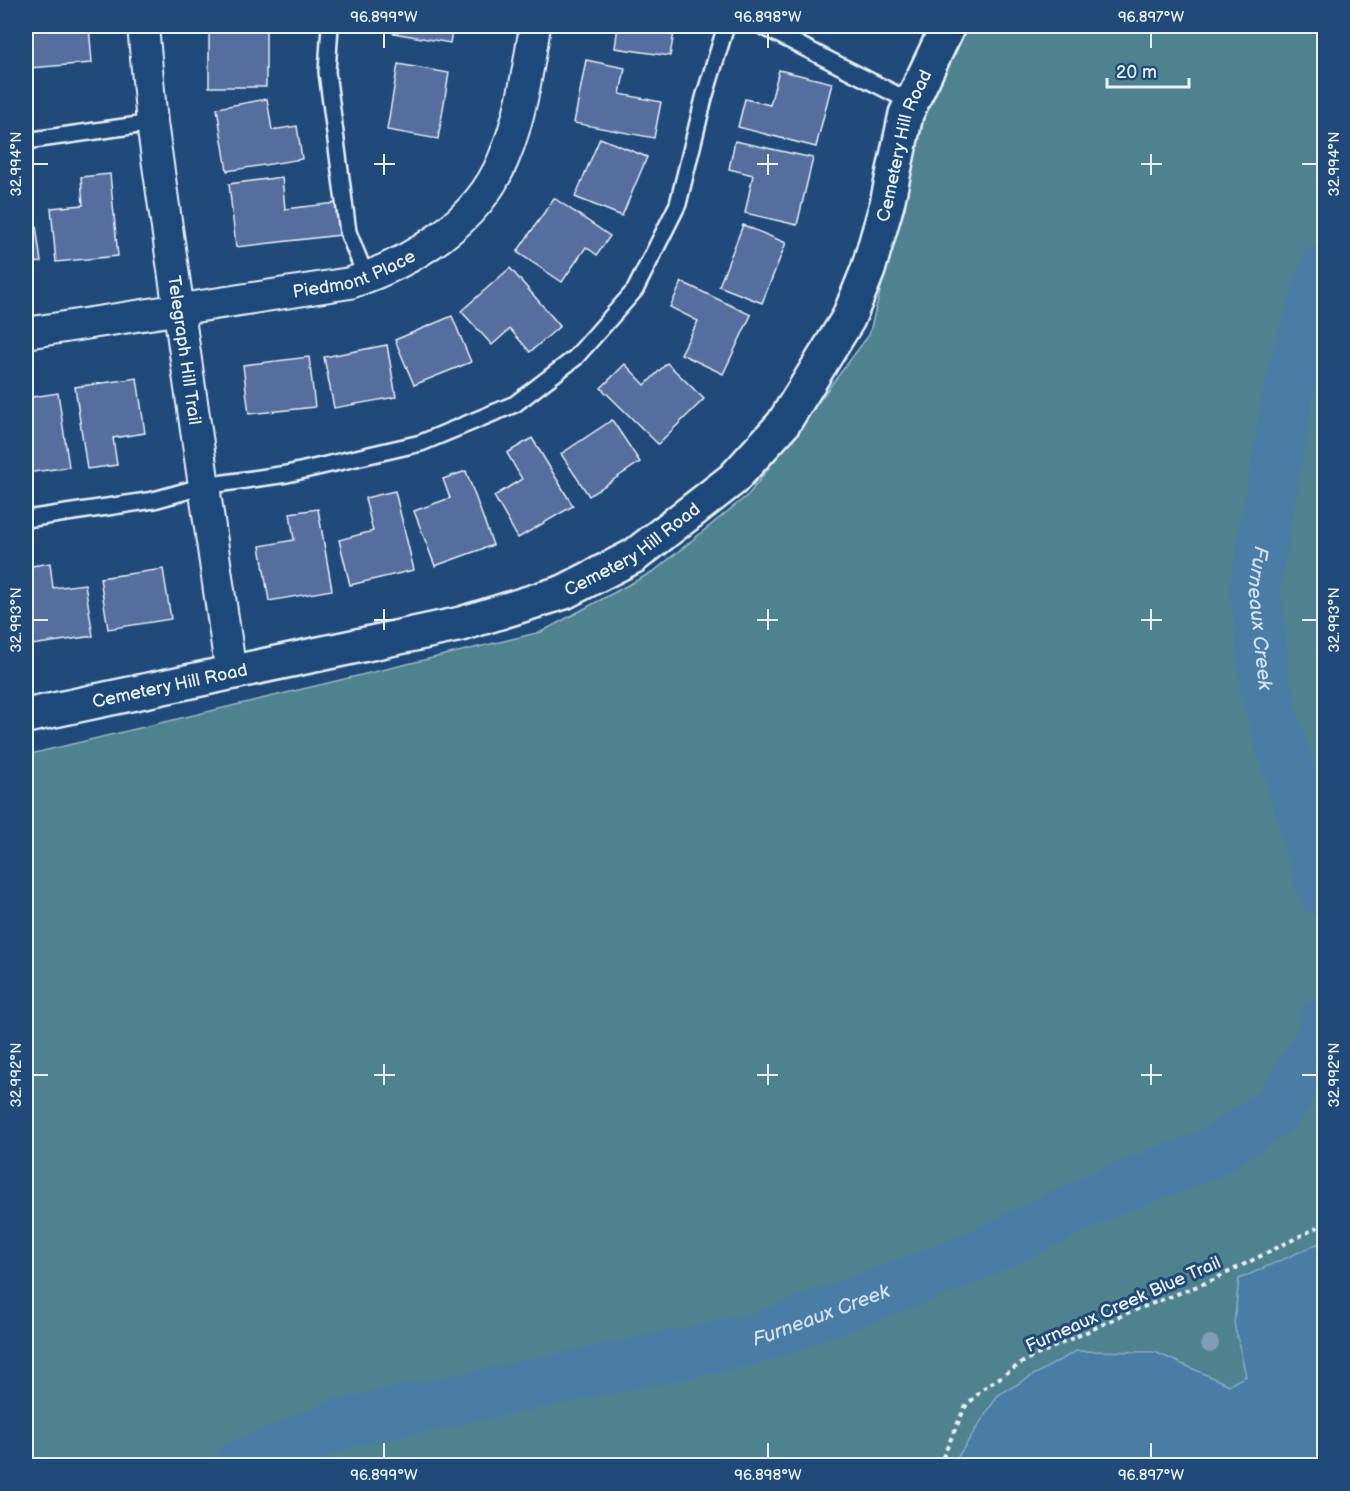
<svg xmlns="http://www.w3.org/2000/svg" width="1350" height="1491" font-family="'Balsamiq Sans',sans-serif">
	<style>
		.green { fill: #4f828f; stroke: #9cbac4; stroke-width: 1.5 }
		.water { fill: #487da5; stroke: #88abc6; stroke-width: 1.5 }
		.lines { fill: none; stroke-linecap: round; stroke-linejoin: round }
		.river { stroke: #487da5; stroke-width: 50 }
		.building { fill: #566e9e; stroke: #e8f1f8; stroke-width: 1.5 }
		.lane-casing { stroke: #e8f1f8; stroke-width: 20 }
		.street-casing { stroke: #e8f1f8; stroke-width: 34 }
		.secondary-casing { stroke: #e8f1f8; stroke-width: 38 }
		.path { stroke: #e8f1f8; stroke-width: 4; stroke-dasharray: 4.5 4.5; stroke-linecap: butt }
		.lane { stroke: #1f4a7a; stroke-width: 15 }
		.street { stroke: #1f4a7a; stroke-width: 30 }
		.secondary { stroke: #1f4a7a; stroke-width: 33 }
		.tree { fill: #819cb6 }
		.ticks { fill: none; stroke: #e8f1f8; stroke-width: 2 }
		.labels { text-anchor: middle; stroke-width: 6; stroke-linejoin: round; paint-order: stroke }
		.street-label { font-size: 18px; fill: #e8f1f8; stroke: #1f4a7a }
		.water-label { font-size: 20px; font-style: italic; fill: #d0e0ec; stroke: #1f4a7a }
		.neatline { fill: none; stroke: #e8f1f8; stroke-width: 2 }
		.ticks-label { font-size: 15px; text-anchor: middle; fill: #e8f1f8 }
	</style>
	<rect width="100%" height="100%" fill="#1f4a7a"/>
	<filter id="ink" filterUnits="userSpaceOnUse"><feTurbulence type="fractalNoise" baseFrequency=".0167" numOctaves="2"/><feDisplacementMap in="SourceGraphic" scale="12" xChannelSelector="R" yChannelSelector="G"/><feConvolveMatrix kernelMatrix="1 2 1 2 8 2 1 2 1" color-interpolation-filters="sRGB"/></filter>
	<g filter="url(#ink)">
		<path class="green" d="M969,26H1324V1465H26V755L541,632L654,571L749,494L869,335L932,88Z"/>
		<path class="water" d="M1324,1241V1465H957V1458L998,1395L1076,1351L1155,1352L1229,1385L1246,1376L1234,1323L1239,1279Z"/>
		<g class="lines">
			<g class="river">
				<path id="s1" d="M1324,269L1292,375L1255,587L1266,691L1324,893"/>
				<path id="s2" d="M238,1466L344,1423L759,1338L965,1261L1114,1190L1206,1156L1277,1110L1322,1038L1324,1020"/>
			</g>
		</g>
		<g class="building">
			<path d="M26,26H89L92,63L29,68Z"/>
			<rect x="209" y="26" width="57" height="61"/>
			<path d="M394,26H453L450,43L393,33Z"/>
			<path d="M618,26H675L670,56L615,48Z"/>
			<path d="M586,60L625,68L620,94L661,102L654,138L574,123Z"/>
			<path d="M398,64L449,73L438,139L387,130Z"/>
			<path d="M779,70L832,83L816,147L738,127L745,99L770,105Z"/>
			<path d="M267,99L272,130L297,126L302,159L227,171L217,108Z"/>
			<path d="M600,138L647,157L622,216L575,197Z"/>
			<path d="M735,141L813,158L797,225L745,213L753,175L729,169Z"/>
			<path d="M110,174L118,256L56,262L51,208L83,205L81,177Z"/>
			<path d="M282,177L285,209L336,203L340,235L236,247L229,184Z"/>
			<path d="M30,182L41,262L26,264V183Z"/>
			<path d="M554,198L610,236L597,255L586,247L562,282L517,252Z"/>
			<path d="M743,225L786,243L762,303L719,286Z"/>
			<path d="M510,268L560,326L530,352L510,329L492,345L461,311Z"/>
			<path d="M682,282L751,315L723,374L681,354L698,321L670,307Z"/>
			<path d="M452,316L471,362L414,385L395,340Z"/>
			<path d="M387,345L396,397L334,408L324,357Z"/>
			<path d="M309,357L315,407L249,414L243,365Z"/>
			<path d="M667,363L704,399L658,444L601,388L625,364L645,385Z"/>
			<path d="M137,378L145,433L113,438L117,465L87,469L75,387Z"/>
			<path d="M58,393L69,467L26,473V398Z"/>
			<path d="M612,420L640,462L589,496L561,454Z"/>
			<path d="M532,438L573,506L518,538L494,496L522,479L507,453Z"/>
			<path d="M466,471L493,545L435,566L414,511L450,498L443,479Z"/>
			<path d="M395,491L414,570L350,585L339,540L373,531L365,498Z"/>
			<path d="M318,509L332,590L269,601L260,546L294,540L290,513Z"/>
			<path d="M50,563L53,588L85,584L93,636L32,645L26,601V567Z"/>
			<path d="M163,569L171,619L108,629L100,578Z"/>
		</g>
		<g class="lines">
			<defs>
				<g id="lane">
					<path d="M330,26L327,72L348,232L366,277"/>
					<path d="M762,26L911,102"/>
					<path d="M26,141L152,123"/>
					<path d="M26,519L154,500L204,486L287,474L421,443L515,404L575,358L635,290L678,204L704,98L726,26"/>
				</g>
				<g id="street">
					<path id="s3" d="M143,26L152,123L231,674"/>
					<path id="s4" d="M26,333L350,283C412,262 477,223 503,160C521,118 528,70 535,26"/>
				</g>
				<g id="secondary">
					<path id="s5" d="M26,716L461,624L564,592L634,556L733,479L783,424L848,319L868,270L887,204L906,114L948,26"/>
				</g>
			</defs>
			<use href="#lane" class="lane-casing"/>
			<use href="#street" class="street-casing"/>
			<use href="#secondary" class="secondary-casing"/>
			<path class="path" d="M939,1466L965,1407L983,1389L1026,1360L1125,1314L1213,1280L1324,1224"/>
			<use href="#lane" class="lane"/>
			<use href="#street" class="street"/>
			<use href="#secondary" class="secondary"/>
		</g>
		<circle class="tree" cx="1210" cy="1344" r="9"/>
	</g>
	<path class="ticks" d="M384,33V48M768,33V48M1151,33V48M384,154V175M768,154V175M1151,154V175M33,164H48M374,164H395M757,164H778M1141,164H1162M1302,164H1317M384,609V630M768,609V630M1151,609V630M33,620H48M374,620H395M757,620H778M1141,620H1162M1302,620H1317M384,1064V1085M768,1064V1085M1151,1064V1085M33,1075H48M374,1075H395M757,1075H778M1141,1075H1162M1302,1075H1317M384,1443V1458M768,1443V1458M1151,1443V1458"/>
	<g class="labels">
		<g class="street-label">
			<text dy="6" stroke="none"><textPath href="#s5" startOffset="1137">Cemetery Hill Road</textPath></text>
			<text dy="6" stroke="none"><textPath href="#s4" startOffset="334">Piedmont Place</textPath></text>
			<text dy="6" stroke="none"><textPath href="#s3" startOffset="327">Telegraph Hill Trail</textPath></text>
			<text dy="6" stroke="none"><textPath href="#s5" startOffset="633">Cemetery Hill Road</textPath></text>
			<text dy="6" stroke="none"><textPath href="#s5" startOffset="147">Cemetery Hill Road</textPath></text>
			<text transform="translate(1123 1304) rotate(-24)" y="6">Furneaux Creek Blue Trail</text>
		</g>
		<g class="water-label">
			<text dy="7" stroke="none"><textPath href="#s1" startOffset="357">Furneaux Creek</textPath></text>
			<text dy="7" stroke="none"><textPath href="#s2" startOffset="604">Furneaux Creek</textPath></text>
		</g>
	</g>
	<rect width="1350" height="1491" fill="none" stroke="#1f4a7a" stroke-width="66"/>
	<path d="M1107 78v9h82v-9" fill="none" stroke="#e8f1f8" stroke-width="3"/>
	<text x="1116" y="78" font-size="18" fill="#e8f1f8" stroke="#1f4a7a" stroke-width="4.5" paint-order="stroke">20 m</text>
	<rect x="33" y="33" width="1284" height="1425" class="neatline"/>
	<g class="ticks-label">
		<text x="384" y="22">96.899°W</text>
		<text x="768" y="22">96.898°W</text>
		<text x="1151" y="22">96.897°W</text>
		<text transform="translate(16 164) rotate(-90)" y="5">32.994°N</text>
		<text transform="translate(1334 164) rotate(-90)" y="5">32.994°N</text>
		<text transform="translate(16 620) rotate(-90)" y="5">32.993°N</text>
		<text transform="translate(1334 620) rotate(-90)" y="5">32.993°N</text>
		<text transform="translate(16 1075) rotate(-90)" y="5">32.992°N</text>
		<text transform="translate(1334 1075) rotate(-90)" y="5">32.992°N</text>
		<text x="384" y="1480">96.899°W</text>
		<text x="768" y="1480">96.898°W</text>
		<text x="1151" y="1480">96.897°W</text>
	</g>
</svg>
